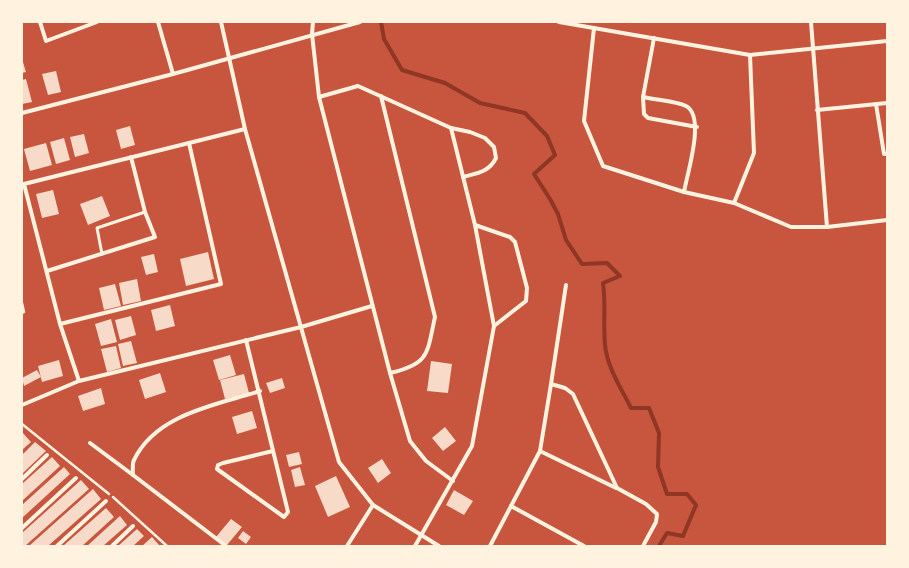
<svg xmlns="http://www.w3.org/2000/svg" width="909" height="568" font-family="'Exo 2',sans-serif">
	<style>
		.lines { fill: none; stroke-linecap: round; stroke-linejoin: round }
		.stream { stroke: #8f3625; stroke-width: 4 }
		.building { fill: #f7dbc8 }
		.path { stroke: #fff3e0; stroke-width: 2.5 }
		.service { stroke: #fff3e0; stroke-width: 3 }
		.minor { stroke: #fff3e0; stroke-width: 4 }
	</style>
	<rect width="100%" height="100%" fill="#c8553d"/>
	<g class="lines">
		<path class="stream" d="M381,22L384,39L402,70L445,83L480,103L525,113L547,136L555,155L534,174L550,199L558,214L566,240L582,264L607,263L620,276L603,283C606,305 603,324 605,345C607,367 621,388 631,408H649L659,433L658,467L667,494H687L696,505L683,536L667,533L659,546"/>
	</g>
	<g class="building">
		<path d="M22,59L26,72L22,73Z"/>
		<path d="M56,71L61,92L48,95L42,74Z"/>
		<path d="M26,79L32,102L22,104V80Z"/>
		<path d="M130,126L135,145L121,149L116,130Z"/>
		<path d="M84,134L89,153L75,157L70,137Z"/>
		<path d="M64,138L70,160L56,164L50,142Z"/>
		<path d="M46,143L52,165L30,171L24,149Z"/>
		<path d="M53,190L59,214L42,218L36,194Z"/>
		<path d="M102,196L110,216L88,225L80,204Z"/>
		<path d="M208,252L214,279L186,286L180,259Z"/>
		<path d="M154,254L158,272L146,275L141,257Z"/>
		<path d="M137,279L141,301L123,305L119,283Z"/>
		<path d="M115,284L121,306L104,310L99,288Z"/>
		<path d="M170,305L175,326L156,331L151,310Z"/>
		<path d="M131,316L136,335L120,340L115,320Z"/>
		<path d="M111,319L117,342L101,346L95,324Z"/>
		<path d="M131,341L137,363L123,366L118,344Z"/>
		<path d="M116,346L121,368L107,372L101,349Z"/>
		<path d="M230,355L236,375L219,380L213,360Z"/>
		<path d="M59,360L63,376L42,382L38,366Z"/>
		<path d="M431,361L452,364L448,393L427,391Z"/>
		<path d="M37,370L41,377L24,386L22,378Z"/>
		<path d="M160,373L166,392L145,399L139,380Z"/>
		<path d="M244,374L249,393L225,399L220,380Z"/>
		<path d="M282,378L285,388L270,393L266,383Z"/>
		<path d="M101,388L105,404L83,411L78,396Z"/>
		<path d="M252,411L257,428L237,434L232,417Z"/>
		<path d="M445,427L456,441L443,451L432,438Z"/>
		<path d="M22,432L31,442L22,450Z"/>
		<path d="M35,442L46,451L22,474V455Z"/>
		<path d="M299,452L302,464L289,467L286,455Z"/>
		<path d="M52,457L60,466L22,501V484Z"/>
		<path d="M382,459L391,473L378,483L368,468Z"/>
		<path d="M64,467L70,474L22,518V505Z"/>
		<path d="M300,467L305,485L295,487L291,470Z"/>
		<path d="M336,476L350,507L328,517L315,486Z"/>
		<path d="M81,480L89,489L25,546H22V533Z"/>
		<path d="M93,489L101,499L48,546H29Z"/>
		<path d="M454,490L473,501L464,515L446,505Z"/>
		<path d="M106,508L114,517L82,546H63Z"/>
		<path d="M120,516L127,525L103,546H87Z"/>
		<path d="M231,519L242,527L227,545L216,537Z"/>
		<path d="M137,529L144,536L133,546H118Z"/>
		<path d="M243,531L251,537L246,544L238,538Z"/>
		<path d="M152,537L159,545L142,546Z"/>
	</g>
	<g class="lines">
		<g class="path">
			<path d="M22,303L24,312L22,313"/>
			<path d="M22,424L109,494"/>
			<path d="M113,497L167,546"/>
		</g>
		<path class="service" d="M102,254L97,228L145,212"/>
		<g class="minor">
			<path d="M40,22L46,41L97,22"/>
			<path d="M158,22L173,74"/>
			<path d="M221,22L245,129L339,462L373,505L439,546"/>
			<path d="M313,22L312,34L319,97L390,373C430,364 427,353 435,317L381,96"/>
			<path d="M559,22L750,55L887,41"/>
			<path d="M811,22L827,227"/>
			<path d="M594,28L584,121L603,166L684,192L734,203L791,227H827L887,220"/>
			<path d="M654,38L643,97C655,100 676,101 686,106C706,116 687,174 684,192"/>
			<path d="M319,97L358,86L451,128L470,132L485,138L494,147L496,158C489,172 478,173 463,177"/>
			<path d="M643,97L644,114L648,118L697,127"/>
			<path d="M876,104L884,154H887"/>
			<path d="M817,110L887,103"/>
			<path d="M22,113L173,74L360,22"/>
			<path d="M189,143L245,129"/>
			<path d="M734,203L754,153L750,55"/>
			<path d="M475,225L510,237L515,242L527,288L526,301L494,326"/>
			<path d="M47,271L155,237L145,212L131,157"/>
			<path d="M60,324L221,284L189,143L24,184L60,324L79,381"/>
			<path d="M246,340L288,512L284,517L217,469L218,465L223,463L273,451"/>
			<path d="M390,373L410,441L426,461L453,481"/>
			<path d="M551,384L566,285"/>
			<path d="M22,405L79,381L301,327L372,306"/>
			<path d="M90,443L133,475"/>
			<path d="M540,451L616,488"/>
			<path d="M22,479L47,455"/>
			<path d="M511,506L584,546"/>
			<path d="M22,528L76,478"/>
			<path d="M57,546L106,501"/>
			<path d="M112,546L133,526"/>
			<path d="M226,546L133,475C133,470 132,464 134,460C156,414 216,405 260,391"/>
			<path d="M347,546L373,505"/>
			<path d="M415,546L472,446L494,326L475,225L451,128"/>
			<path d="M490,546L540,451L551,384L565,388L573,394L617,488L646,504L657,514L656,522L643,546"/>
		</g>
	</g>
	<rect width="909" height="568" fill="none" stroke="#fff3e0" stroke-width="46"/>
</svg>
